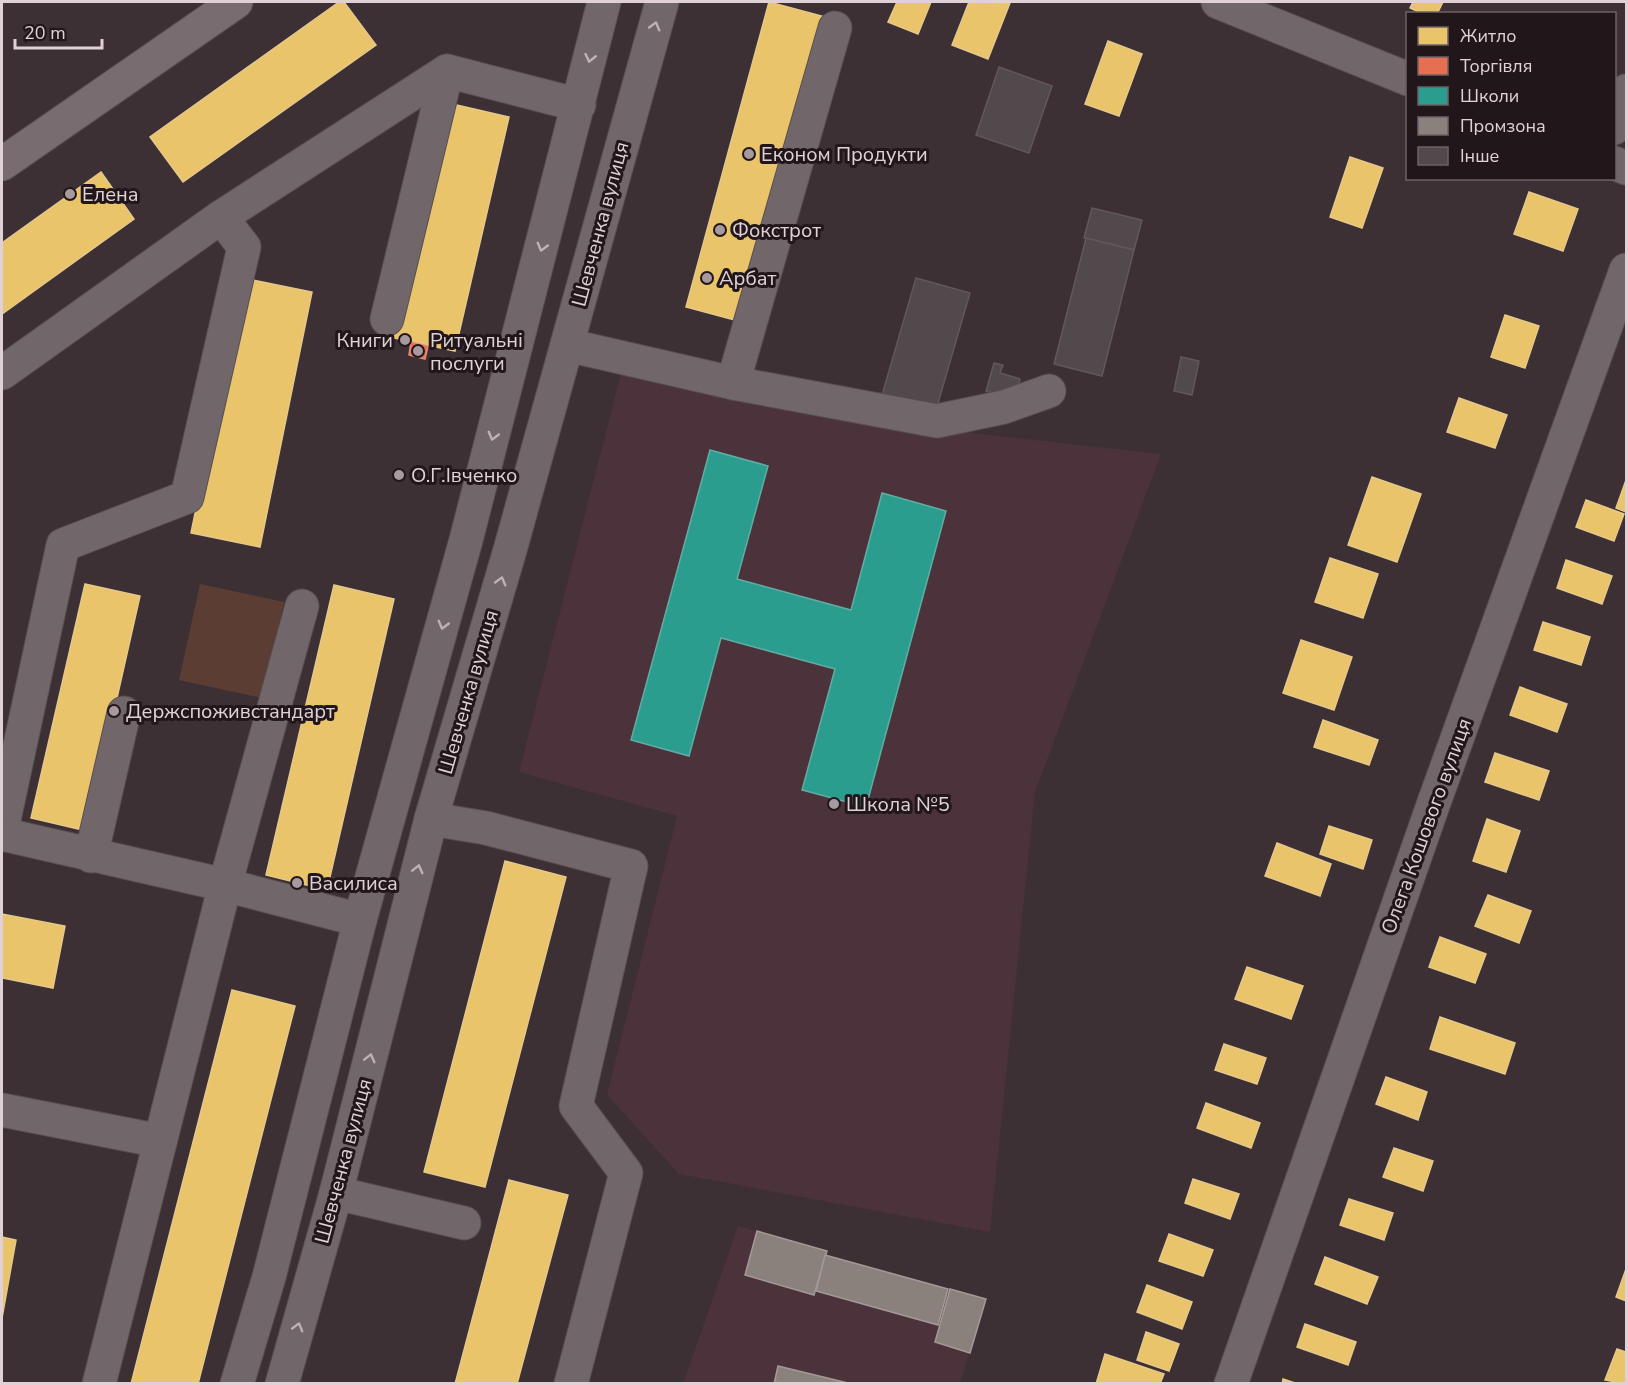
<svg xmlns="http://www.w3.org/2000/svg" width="1628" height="1385" font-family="'Nunito Sans',sans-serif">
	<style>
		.built { fill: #4c323b }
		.green { fill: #5c3d34 }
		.homes { fill: #e9c46a; stroke: #e6c88a; stroke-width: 1.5 }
		.shops { fill: #e76f51; stroke: #e58c79; stroke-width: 1.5 }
		.schools { fill: #2a9d8f; stroke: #61ada4; stroke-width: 1.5 }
		.industry { fill: #8a817c; stroke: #a49997; stroke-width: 1.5 }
		.building { fill: #52494d; stroke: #61575c; stroke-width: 1.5 }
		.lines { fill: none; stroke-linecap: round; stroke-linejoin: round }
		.minor-casing { stroke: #584e51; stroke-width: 35 }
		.major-casing { stroke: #584e51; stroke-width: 35 }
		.minor { stroke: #71676a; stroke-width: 33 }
		.major { stroke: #796c70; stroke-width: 33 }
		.oneway { stroke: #bfb1b6 }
		.poi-dot { fill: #a7999d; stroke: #21171b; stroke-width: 2 }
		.labels { text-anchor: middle; stroke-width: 6; stroke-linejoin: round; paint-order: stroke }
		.poi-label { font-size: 20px; fill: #e0d1d6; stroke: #21171b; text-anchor: start }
		.street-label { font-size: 20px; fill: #e0d1d6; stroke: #21171b }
	</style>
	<rect width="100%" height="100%" fill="#3c3034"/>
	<g class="built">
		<path d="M624,362L854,420L1161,454L1035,792L990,1232L679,1174L607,1095L677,816L519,772Z"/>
		<path d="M738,1226L827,1251L826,1255L986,1299L960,1383L683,1384Z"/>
	</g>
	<path class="green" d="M200,584L284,602L262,698L179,680Z"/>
	<g class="homes">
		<path d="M339,2H344L376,45L183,182L150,137Z"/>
		<path d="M769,2L829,18L746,323L686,307Z"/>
		<path d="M897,2H931L918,34L888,22Z"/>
		<path d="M969,2L1010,3L988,59L952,45Z"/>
		<path d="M1413,2H1443L1437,14H1423L1410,8Z"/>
		<path d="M1108,41L1142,54L1119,116L1085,104Z"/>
		<path d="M448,103L509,117L455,351L394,338Z"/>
		<path d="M1350,157L1383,168L1362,228L1330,217Z"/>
		<path d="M101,172L134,219L2,314V243Z"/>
		<path d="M1529,192L1578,209L1563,251L1514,234Z"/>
		<path d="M243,278L312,292L260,547L191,533Z"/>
		<path d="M1505,315L1539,326L1525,368L1491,357Z"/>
		<path d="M1459,398L1507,415L1495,448L1447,432Z"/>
		<path d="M1372,477L1421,494L1397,562L1348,545Z"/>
		<path d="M1626,480V512L1616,508Z"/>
		<path d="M1586,500L1624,514L1614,541L1576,527Z"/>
		<path d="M1330,558L1378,574L1363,618L1315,602Z"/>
		<path d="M1566,560L1612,576L1602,604L1557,588Z"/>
		<path d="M85,584L140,596L87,831L31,818Z"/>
		<path d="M334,585L394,599L327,890L266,875Z"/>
		<path d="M1543,622L1590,637L1581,665L1534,650Z"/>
		<path d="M1301,640L1352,657L1334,710L1283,693Z"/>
		<path d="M1520,687L1567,704L1557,732L1510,715Z"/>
		<path d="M1323,720L1378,740L1369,765L1314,747Z"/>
		<path d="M1495,753L1549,771L1539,800L1485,782Z"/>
		<path d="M1487,819L1520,831L1506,872L1473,861Z"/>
		<path d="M1329,826L1372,840L1363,869L1320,854Z"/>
		<path d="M1277,843L1331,864L1320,896L1265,876Z"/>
		<path d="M505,861L566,877L485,1187L424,1172Z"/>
		<path d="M1488,895L1531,911L1519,943L1475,926Z"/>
		<path d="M2,914L65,926L53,988L2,978Z"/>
		<path d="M1440,937L1486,954L1475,983L1429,967Z"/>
		<path d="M1247,967L1303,986L1291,1019L1235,999Z"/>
		<path d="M232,990L295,1006L198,1384H131Z"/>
		<path d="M1440,1017L1515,1043L1505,1074L1430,1049Z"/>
		<path d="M1224,1044L1266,1058L1257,1084L1215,1070Z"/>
		<path d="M1386,1077L1427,1092L1418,1120L1376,1104Z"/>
		<path d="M1206,1103L1260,1123L1251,1148L1197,1128Z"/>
		<path d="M1394,1148L1433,1161L1423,1191L1383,1177Z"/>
		<path d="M1193,1179L1239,1194L1230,1219L1185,1203Z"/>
		<path d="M509,1180L568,1195L517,1384H455Z"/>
		<path d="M1349,1199L1393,1213L1384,1240L1340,1225Z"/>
		<path d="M1169,1234L1213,1250L1203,1276L1159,1261Z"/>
		<path d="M2,1237L16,1240L2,1318Z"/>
		<path d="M1325,1257L1378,1277L1367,1304L1315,1284Z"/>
		<path d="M1626,1269V1301L1616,1297Z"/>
		<path d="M1147,1285L1192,1302L1182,1329L1137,1312Z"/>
		<path d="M1305,1324L1356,1342L1348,1365L1297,1347Z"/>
		<path d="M1146,1332L1179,1344L1169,1371L1137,1360Z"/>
		<path d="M1617,1349L1626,1352V1384L1605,1380Z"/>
		<path d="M1105,1354L1164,1374L1160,1384H1096Z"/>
		<path d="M1283,1379L1298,1384H1282Z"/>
	</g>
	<path class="shops" d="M411,342L428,346L425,359L409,355Z"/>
	<path class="schools" d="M710,450L768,466L737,579L851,610L882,493L946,511L866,807L802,790L835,669L721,638L689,756L631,740Z"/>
	<g class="industry">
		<path d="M757,1231L827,1251L814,1295L745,1275Z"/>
		<path d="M825,1255L948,1289L938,1325L816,1291Z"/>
		<path d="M950,1289L986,1299L970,1353L935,1342Z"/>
		<path d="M778,1366L852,1384H774Z"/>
	</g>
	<g class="building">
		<path d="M999,67L1052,86L1029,153L976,135Z"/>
		<path d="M1092,208L1142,220L1134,250L1084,238Z"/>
		<path d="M1086,238L1134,250L1102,376L1054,364Z"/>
		<path d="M916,278L970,293L934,417L880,402Z"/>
		<path d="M1181,357L1199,361L1192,395L1174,391Z"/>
		<path d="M994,363L1003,365L1000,373L1020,379L1015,399L986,391Z"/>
	</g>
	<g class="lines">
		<defs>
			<g id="minor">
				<path d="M1218,2L1408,79"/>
				<path d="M1614,128L1626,91"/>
				<path d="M1614,163L1626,168"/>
				<path d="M387,319L447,71"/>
				<path d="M567,345L733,383L937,421L1004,407L1049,391"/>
				<path d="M2,373L221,217L447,71L579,105"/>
				<path d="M733,383L835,28"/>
				<path d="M431,819L486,828L631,866L576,1106L626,1173L571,1384"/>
				<path d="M2,829L63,545L187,497L244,247L221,217"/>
				<path d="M2,834L225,885L360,920"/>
				<path d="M91,856L124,713"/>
				<path d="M2,1110L160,1141"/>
				<path d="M336,1193L464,1223"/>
				<path d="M99,1384L225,885L302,606"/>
				<path d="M237,1384L269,1277L360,920L466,540L604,2"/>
				<path d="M282,1384L336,1193L431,819L510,550L662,2"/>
				<path d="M1231,1384L1432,808L1626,270"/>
			</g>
			<path id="major" d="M2,164L236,2"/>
		</defs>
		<use href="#minor" class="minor-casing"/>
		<use href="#major" class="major-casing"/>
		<use href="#minor" class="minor"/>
		<use href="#major" class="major"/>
	</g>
	<defs><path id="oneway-chevron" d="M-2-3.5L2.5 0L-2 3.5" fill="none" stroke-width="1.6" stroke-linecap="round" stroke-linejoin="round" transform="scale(1.5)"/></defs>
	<g class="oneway">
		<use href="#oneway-chevron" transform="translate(655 26) rotate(-74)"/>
		<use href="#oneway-chevron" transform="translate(590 58) rotate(103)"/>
		<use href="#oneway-chevron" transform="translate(542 247) rotate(105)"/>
		<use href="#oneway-chevron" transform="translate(493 436) rotate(105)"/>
		<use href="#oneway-chevron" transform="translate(501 581) rotate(-74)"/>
		<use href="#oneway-chevron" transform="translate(443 625) rotate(105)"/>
		<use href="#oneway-chevron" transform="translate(418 869) rotate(-76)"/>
		<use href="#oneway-chevron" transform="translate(370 1058) rotate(-76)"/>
		<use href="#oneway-chevron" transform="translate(298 1327) rotate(-74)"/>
	</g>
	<g class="poi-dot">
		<circle cx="749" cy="154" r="6"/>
		<circle cx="70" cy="194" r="6"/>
		<circle cx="720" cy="230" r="6"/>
		<circle cx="707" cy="278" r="6"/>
		<circle cx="405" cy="340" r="6"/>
		<circle cx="418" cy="351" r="6"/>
		<circle cx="399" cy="475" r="6"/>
		<circle cx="114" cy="711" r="6"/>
		<circle cx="834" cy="804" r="6"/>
		<circle cx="297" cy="883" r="6"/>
	</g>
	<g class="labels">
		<g class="poi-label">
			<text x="761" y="161">Економ Продукти</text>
			<text x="82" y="201">Елена</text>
			<text x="732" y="237">Фокстрот</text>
			<text x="719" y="285">Арбат</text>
			<text x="393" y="347" text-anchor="end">Книги</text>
			<text x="430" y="347">Ритуальні<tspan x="430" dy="23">послуги</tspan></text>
			<text x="411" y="482">О.Г.Івченко</text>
			<text x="126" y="718">Держспоживстандарт</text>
			<text x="846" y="811">Школа №5</text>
			<text x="309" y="890">Василиса</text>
		</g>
		<g class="street-label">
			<text transform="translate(600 224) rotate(-75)" y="7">Шевченка вулиця</text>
			<text transform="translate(468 692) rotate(-74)" y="7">Шевченка вулиця</text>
			<text transform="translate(1426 826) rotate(-70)" y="7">Олега Кошового вулиця</text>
			<text transform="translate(343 1161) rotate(-75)" y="7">Шевченка вулиця</text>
		</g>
	</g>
	<rect width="1628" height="1385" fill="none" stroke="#e0d1d6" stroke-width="6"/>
	<rect x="1406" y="12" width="210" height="168" fill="#21171b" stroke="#6d6166" stroke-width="1.5"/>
	<rect x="1418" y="27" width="30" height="18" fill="#e9c46a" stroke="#6d6166" stroke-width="1.5"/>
	<text x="1460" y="42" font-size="18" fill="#e0d1d6">Житло</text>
	<rect x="1418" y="57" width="30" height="18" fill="#e76f51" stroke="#6d6166" stroke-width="1.5"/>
	<text x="1460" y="72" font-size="18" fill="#e0d1d6">Торгівля</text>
	<rect x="1418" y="87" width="30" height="18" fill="#2a9d8f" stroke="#6d6166" stroke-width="1.5"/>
	<text x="1460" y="102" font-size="18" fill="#e0d1d6">Школи</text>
	<rect x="1418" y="117" width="30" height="18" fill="#8a817c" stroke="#6d6166" stroke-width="1.5"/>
	<text x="1460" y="132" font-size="18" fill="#e0d1d6">Промзона</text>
	<rect x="1418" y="147" width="30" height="18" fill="#52494d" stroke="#6d6166" stroke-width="1.5"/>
	<text x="1460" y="162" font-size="18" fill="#e0d1d6">Інше</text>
	<path d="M15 39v9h87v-9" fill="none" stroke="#e0d1d6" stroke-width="3"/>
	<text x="24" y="39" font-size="18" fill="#e0d1d6" stroke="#21171b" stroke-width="4.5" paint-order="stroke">20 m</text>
</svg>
